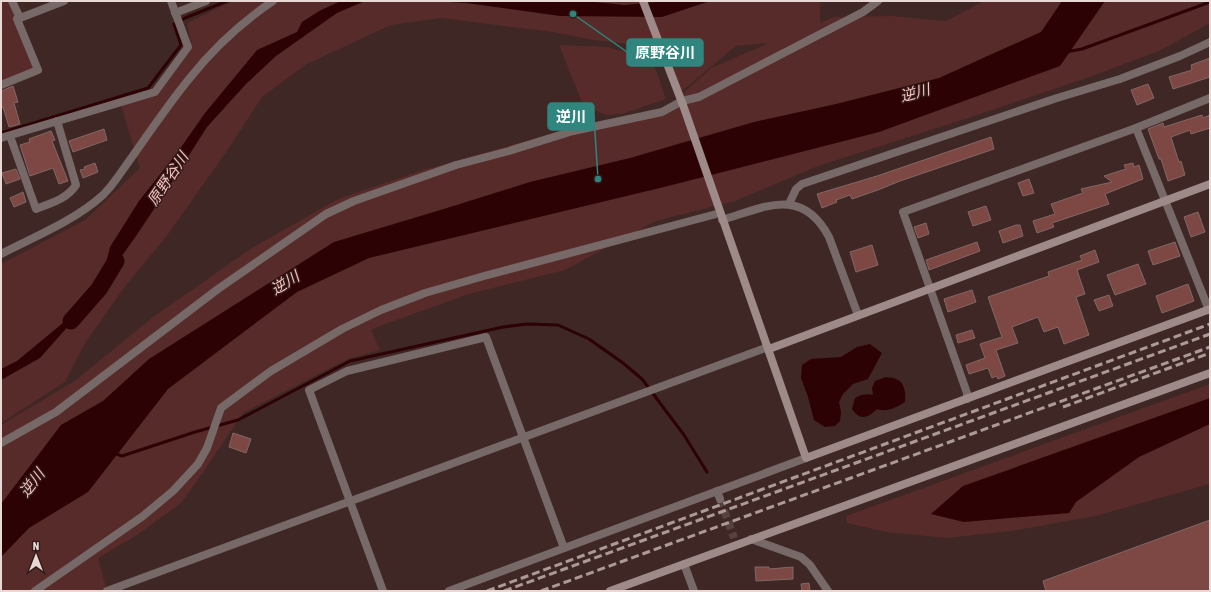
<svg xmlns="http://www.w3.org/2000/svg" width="1211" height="592" font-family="'Asap Condensed','Noto Sans JP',sans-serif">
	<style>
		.green { fill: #572b29 }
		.water { fill: #2d0204 }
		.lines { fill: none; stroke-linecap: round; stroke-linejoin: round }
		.stream { stroke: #2d0204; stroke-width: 3 }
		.river { stroke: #2d0204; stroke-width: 17 }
		.building { fill: #7d4844; stroke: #826764 }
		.street-tunnel { stroke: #584240; stroke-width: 8; stroke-dasharray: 8 4; stroke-linecap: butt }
		.street { stroke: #766968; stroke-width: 8 }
		.secondary { stroke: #9e8a88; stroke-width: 8 }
		.rail { stroke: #ac9a98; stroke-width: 3; stroke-dasharray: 8 4; stroke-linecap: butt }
		.labels { text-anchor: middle; stroke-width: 3; stroke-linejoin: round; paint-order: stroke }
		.water-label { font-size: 15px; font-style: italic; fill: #f7c2bd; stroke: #341d1c }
		.leader { fill: none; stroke: #30857e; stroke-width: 1.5 }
		.callout-dot { fill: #30857e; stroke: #341d1c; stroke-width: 1.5 }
		.callout { fill: #30857e; stroke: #30857e; stroke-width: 1.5 }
		.callout-label { font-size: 15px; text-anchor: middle; font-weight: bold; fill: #fff }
	</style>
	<rect width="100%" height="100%" fill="#3e2725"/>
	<g class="green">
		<path d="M1,1H12L38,70L1,81Z"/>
		<path d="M233,1H820V23L834,17L892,16L946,21L984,1H1210V23L1159,51L1090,77L962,120L818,166L735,201L656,221L565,270L469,294L380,326L371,330L380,350L348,359L243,413L204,471L181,503L137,535L98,558L107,591H1V425L76,380L153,317L252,248L338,199L417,172L533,139L662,112L711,68L769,43L736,46L682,91L653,47L594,40L553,32L441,18L391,25L307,64L262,97L229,148L166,237L126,285L85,343L65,382L1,423V264L85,220L140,168L120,102L156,90L192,47L187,23Z"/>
		<path d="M559,45L608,47L617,50L650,53L666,99L622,114L606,115L583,105Z"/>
		<path d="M1210,384V484L1095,516L1012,531L947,538L886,532L847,523L846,516Z"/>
	</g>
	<g class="water">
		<path d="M341,1H365L337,13L276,56L246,84L207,127L170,185L136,236L92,298L104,272L110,247L139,201L177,153L205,113L257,50L297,32L302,22L321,10Z"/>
		<path d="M432,1H584L625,5L665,1H710L662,17L560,16L466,3Z"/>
		<path d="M1062,1H1105L1060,66L879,132L664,187L369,258L297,292L168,389L88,492L29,528L1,557V504L61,425L103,401L149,359L334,242L447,208L530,182L630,158L754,122L836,104L939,78L1041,32Z"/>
		<path d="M87,303L72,322L40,358L1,380V369L17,361Z"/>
		<path d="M870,344L882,353L868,379L853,384L843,394L839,402L841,412L840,421L835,426L825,427L814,420L808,397L801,378L802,365L811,359L841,357L857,347Z"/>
		<path d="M886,377C889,378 893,377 896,379C905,382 906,394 905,402C897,407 887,413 877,409C868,418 860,421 852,409L855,398C860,395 867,393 873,395L872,388L875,381Z"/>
		<path d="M1210,398V424L1139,457L1076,502L1069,513L964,522L931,514L963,486Z"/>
	</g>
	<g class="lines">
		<g class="stream">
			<path d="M1066,52L1082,49L1210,2"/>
			<path d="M1,133L148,88L181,45L174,24L185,18L227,1"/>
			<path d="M114,453L122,456L195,432L238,420L350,361L503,327L527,324L558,325L589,339L623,363L642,379L684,435L707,472"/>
		</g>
		<path class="river" d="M71,321L99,289L116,261"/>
	</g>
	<g class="building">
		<path d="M1210,58V77L1173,89L1169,77L1192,70L1191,65Z"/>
		<path d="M1148,84L1154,98L1137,105L1131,90Z"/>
		<path d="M13,86L18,102L14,103L20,124L9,127L3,107L1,108V91Z"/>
		<path d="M1202,115L1203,118L1210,115V128L1191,134L1190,130L1171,137L1179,162L1181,161L1185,175L1168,181L1161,159H1159L1148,129L1163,123L1164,127Z"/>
		<path d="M104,129L107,140L73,152L69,141Z"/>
		<path d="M51,131L55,140L52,141L68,181L59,184L53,168L30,176L20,145L30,142L29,139Z"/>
		<path d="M991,137L994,149L900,181L878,190L852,199L850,195L836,200L837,202L822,208L817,194L877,176Z"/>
		<path d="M95,163L98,172L83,178L80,170L85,169L84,167Z"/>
		<path d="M1133,163L1134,167L1139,165L1143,179L1105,194L1109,204L1052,223L1054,227L1037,233L1033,221L1055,214L1051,204L1083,193L1081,189L1112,182L1104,176L1126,169L1124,165Z"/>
		<path d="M16,169L20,179L6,184L2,173Z"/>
		<path d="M1029,179L1034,193L1023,196L1018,183Z"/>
		<path d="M23,192L26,202L14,207L10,198Z"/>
		<path d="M986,206L991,220L973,226L968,212Z"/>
		<path d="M1198,212L1205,232L1191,237L1184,217Z"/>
		<path d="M926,223L929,234L918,238L914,227Z"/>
		<path d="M1016,225H1020L1023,236L1003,243L999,231Z"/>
		<path d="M977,242L980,251L929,270L926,260Z"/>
		<path d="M1175,242L1180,256L1153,265L1148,251Z"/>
		<path d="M872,245L878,265L856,272L850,252Z"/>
		<path d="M1095,250L1099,262L1077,270L1085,294L1076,297L1089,335L1064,344L1058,327L1044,332L1038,317L1012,327L1018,343L996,350L1005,376L998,379L997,376L992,378L988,368L969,374L966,365L985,358L980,344L1002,337L988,297L1049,276L1048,272L1082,260L1080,256Z"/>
		<path d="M1138,264L1146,284L1115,295L1107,275Z"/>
		<path d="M1188,284L1194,301L1162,313L1156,296Z"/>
		<path d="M972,290L976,302L948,312L944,299Z"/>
		<path d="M1109,295L1113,306L1099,311L1094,300Z"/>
		<path d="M972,330L975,338L958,343L956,335Z"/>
		<path d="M233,433L251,439L246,453L229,447Z"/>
		<path d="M1210,520V591H1046L1043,581Z"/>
		<path d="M755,567H769V569L793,567V579L756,581Z"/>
		<path d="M809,583L810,591H802L801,584Z"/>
	</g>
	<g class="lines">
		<path class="street-tunnel" d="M720,499L734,538"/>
		<g class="street">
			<path d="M12,1L20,18L64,1"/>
			<path d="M175,13L206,1"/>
			<path d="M1,85L38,70L17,19L20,18"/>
			<path d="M1136,128L1209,310"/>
			<path d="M10,136L36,209C51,203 67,199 76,185L57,121"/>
			<path d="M1,138L155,92L188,47L171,1"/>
			<path d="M789,204L796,189L802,184L1057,98L1120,79L1180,56L1210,42"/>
			<path d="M722,220C765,207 802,186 829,237L858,315"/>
			<path d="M1,254C36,236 74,221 103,195C108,190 113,184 117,178C141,145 163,111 189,79C212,50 242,22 273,1"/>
			<path d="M967,399V393L903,212L1136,128L1210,98"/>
			<path d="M1,443L56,412L218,289L326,214L354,201L456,165L509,151L573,131L662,112L682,101L699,97L863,12L878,1"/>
			<path d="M717,491L720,499"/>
			<path d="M751,539L801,557L810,565L828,591"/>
			<path d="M684,564L694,591"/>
			<path d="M35,591L143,516L173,491L198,464L207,448L221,408L271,371L342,329L381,310L425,293L484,276L720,213"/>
			<path d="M107,591L768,347"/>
			<path d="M383,591L309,390L347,371L486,337L564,548"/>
			<path d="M449,591L806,458"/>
		</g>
		<g class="secondary">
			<path d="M643,1L683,105L806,458L1210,309"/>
			<path d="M769,349L1210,184"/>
			<path d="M610,591L1210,373"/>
		</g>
		<g class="rail">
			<path d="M1063,407L1210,353"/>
			<path d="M487,591L1210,324"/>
			<path d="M504,591L1210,334"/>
			<path d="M541,591L1210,347"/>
		</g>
	</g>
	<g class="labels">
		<g class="water-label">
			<text transform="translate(915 93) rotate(-15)" y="5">逆川</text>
			<text transform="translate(168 179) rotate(-56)" y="5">原野谷川</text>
			<text transform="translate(285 283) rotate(-32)" y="5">逆川</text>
			<text transform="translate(32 483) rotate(-52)" y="5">逆川</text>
		</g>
	</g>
	<path class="leader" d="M573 14L627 52M598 179L594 117"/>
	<g class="callout-dot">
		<circle cx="573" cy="14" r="4"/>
		<circle cx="598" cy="179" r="4"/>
	</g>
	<g class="callout">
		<rect x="627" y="39" width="76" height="27" rx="4"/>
		<rect x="548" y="103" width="46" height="27" rx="4"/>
	</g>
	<g class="callout-label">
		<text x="665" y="58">原野谷川</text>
		<text x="571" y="122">逆川</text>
	</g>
	<rect width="1211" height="592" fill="none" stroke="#e8d8d6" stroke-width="4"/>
	<g transform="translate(36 556)" stroke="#341d1c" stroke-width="3" paint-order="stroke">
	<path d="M0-3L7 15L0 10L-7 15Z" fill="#e8d8d6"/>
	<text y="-6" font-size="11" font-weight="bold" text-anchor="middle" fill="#e8d8d6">N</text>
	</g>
</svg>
